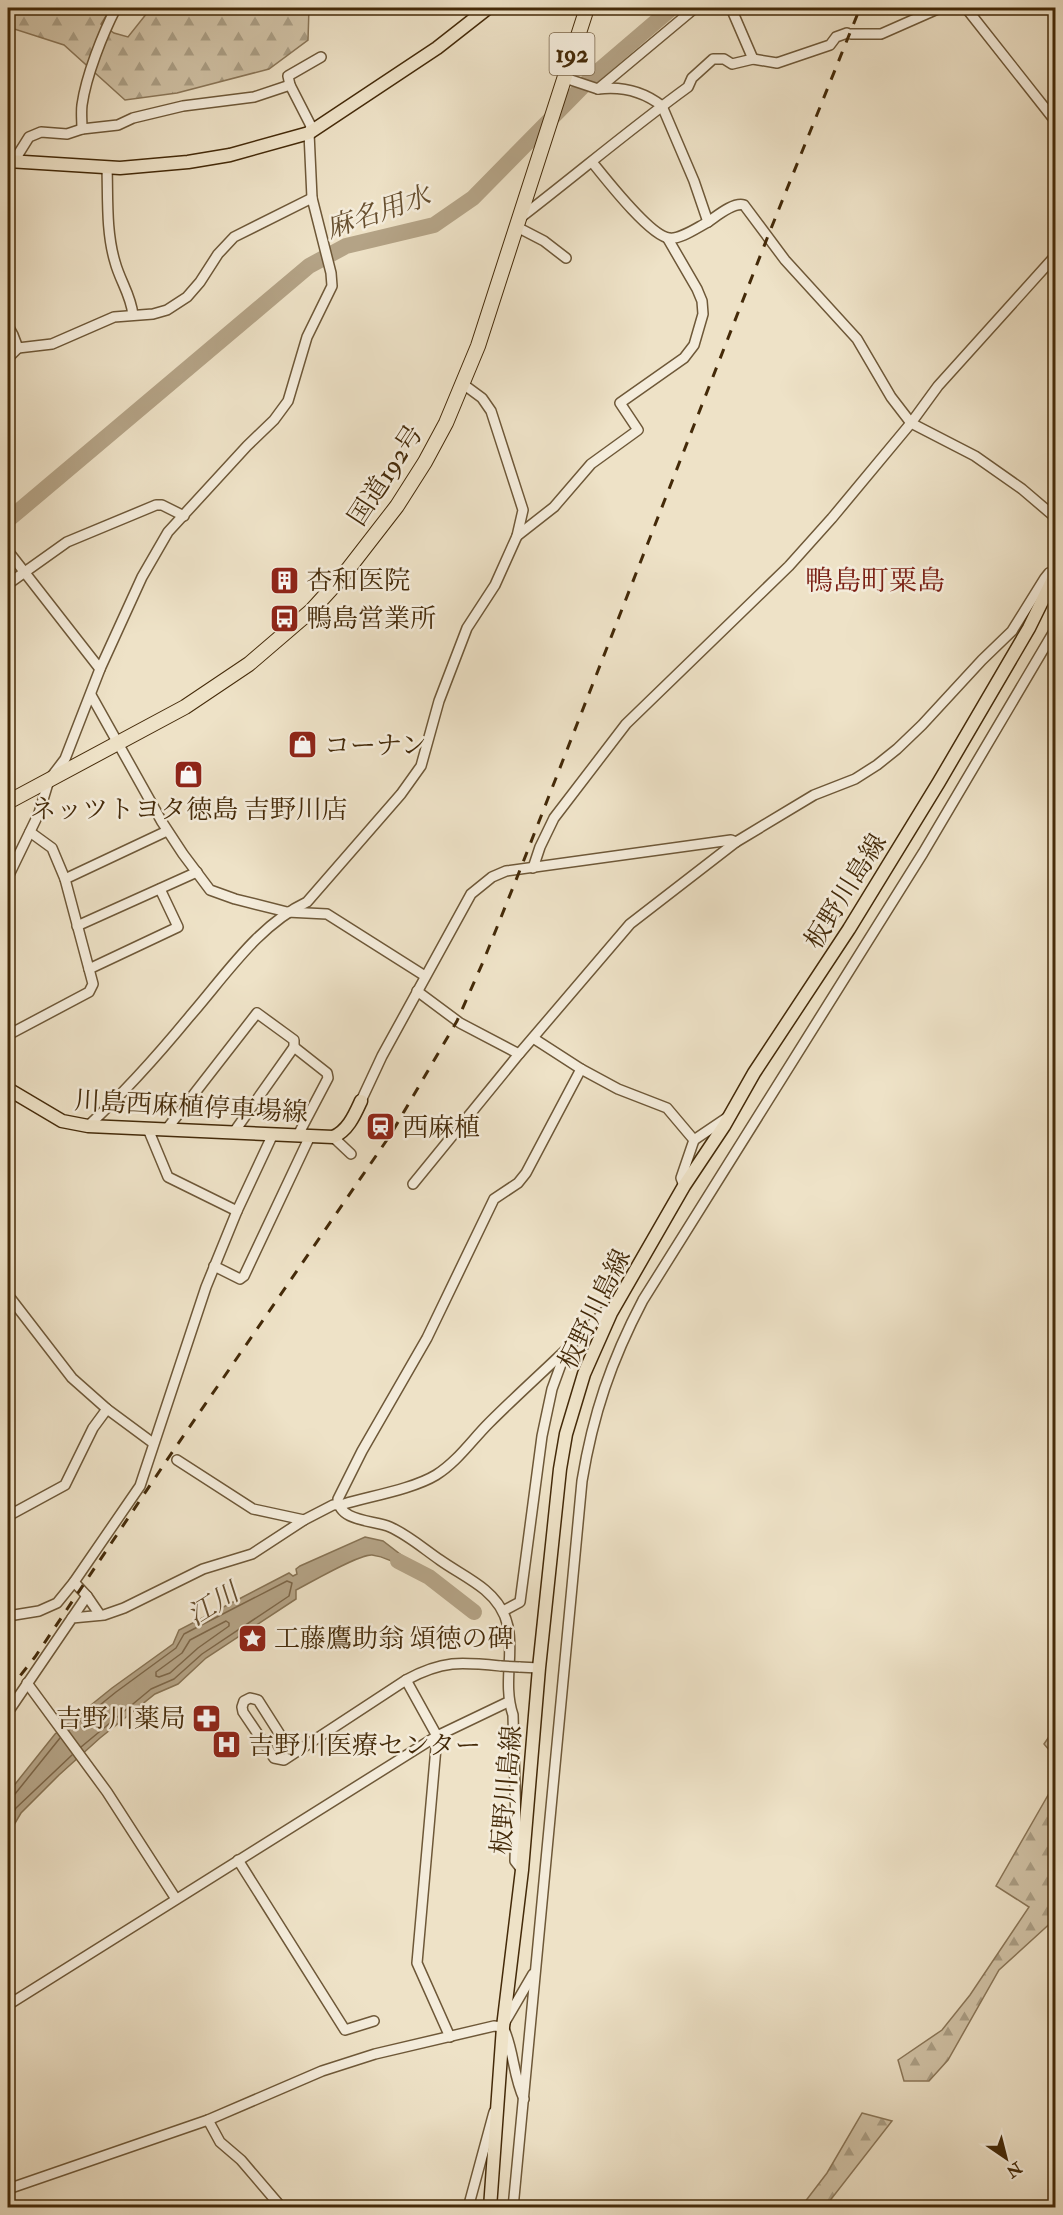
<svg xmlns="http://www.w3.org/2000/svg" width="1063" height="2215" font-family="'IM FELL Double Pica','Noto Serif JP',serif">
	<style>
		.forest { fill: url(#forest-firs); stroke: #8a7658; stroke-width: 1.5 }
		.water { fill: #b4a386; stroke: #877354; stroke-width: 1.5 }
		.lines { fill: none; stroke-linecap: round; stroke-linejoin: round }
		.shore { stroke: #7c6648; stroke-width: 1.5 }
		.river { stroke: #b4a386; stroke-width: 16 }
		.minor-casing { stroke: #6e5838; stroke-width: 12 }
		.major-casing { stroke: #442a09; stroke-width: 15 }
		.highway-casing { stroke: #442a09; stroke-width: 16 }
		.minor { stroke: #f4ecdb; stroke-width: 9 }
		.major { stroke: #eee2c7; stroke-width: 12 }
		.highway { stroke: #eee2c7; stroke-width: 14 }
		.rail { stroke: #442a09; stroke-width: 3; stroke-dasharray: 10 10; stroke-linecap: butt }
		.minor-bridge-casing { stroke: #6e5838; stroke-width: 12; stroke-linecap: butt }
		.minor-bridge { stroke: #f4ecdb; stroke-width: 9 }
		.labels { text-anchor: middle; stroke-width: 5; stroke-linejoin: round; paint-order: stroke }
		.shield { fill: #f4ecdb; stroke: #796448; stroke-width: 1.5 }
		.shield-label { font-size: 24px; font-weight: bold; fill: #442a09 }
		.street-label { font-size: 26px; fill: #442a09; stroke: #f4ecdb }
		.poi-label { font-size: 26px; fill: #442a09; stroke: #f4ecdb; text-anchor: start }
		.water-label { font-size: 27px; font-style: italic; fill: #664e2e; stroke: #f4ecdb }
		.quarter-label { font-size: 28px; fill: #7a1f14; stroke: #f4ecdb }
	</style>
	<defs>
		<pattern id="forest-firs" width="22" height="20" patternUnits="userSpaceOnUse" patternTransform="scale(1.5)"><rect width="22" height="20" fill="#d1c3a7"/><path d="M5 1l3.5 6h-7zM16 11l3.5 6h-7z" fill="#ab9f86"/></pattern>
	</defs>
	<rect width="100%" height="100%" fill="#eee2c7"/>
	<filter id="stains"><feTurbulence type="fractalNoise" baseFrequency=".00333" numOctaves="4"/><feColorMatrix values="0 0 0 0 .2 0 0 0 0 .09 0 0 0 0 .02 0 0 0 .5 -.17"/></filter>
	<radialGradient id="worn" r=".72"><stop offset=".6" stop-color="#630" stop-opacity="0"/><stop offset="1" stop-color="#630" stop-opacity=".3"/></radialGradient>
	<g class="forest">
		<path d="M8,8L23,10L31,8H111L101,24L114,33L128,37L151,8H309L308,40L269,69L177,93L125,100L64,45L8,27Z"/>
		<path d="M1055,1728V1757L1044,1744Z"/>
		<path d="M1055,1783V1919L999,1970L948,2060L929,2081H904L898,2060L942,2030L970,1995L1029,1907L996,1886Z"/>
		<path d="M862,2113L892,2121L825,2207H801L827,2173Z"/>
	</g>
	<path class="water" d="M365,1537L383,1541L418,1568L414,1574C400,1566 388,1557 372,1555C359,1554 310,1583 296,1590V1599L206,1658L178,1684L155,1694L100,1738L59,1775L21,1813L8,1835V1793L55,1734L112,1688L173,1644L179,1630L289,1573L293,1576L297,1574L296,1569L300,1566Z"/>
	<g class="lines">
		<g class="shore">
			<path d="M226,1621L229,1623V1626L198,1648L170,1673L159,1677L156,1676V1672L182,1653L190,1640Z"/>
			<path d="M69,1730L116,1692L176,1648L184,1634L287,1581L292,1583L289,1596L202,1654L174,1679L151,1689L81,1747"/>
			<path d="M8,1796L15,1794L60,1738"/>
			<path d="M8,1823L16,1808L72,1755"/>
		</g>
		<g class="river">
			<path d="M8,520L309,266L346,246L434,225L473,198L596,73L672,8"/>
			<path d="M398,1561L429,1577L474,1612"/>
		</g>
		<defs>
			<g id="minor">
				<path d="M731,8L753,59"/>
				<path d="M966,8L1056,122"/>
				<path d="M851,34H881L940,8"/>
				<path d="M565,78L598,89L695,8"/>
				<path d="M598,89C622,86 643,91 662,106L694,181L708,222C717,216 733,202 744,205L785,260L857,339L891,397L911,423L938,386L1056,255"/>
				<path d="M82,129C82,121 81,113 82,105C86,76 103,33 116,8"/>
				<path d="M14,161L29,137L41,132L67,134L82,129L118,125L133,118L183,106L254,97L290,85"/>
				<path d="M592,162C605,178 650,236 669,238C680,240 698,227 708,222"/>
				<path d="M107,167C108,198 106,232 115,262C120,281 131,295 133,315"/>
				<path d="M520,218C576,175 630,129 688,87L692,78L713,59H724L732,64L753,59L777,63L830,45L836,37L847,33"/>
				<path d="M517,227L544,241L566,258"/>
				<path d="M8,326L13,335L18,348L8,358"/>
				<path d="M18,348L52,344L114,317L153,314L167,310L187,297L200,282L218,254L234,237L312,198"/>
				<path d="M517,536L554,507L591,464L638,430L620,403L684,358L694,345L703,314L702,301L697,289L668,239"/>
				<path d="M8,551L100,669"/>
				<path d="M8,584L67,542L156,505H162L184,516"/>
				<path d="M91,695L162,822L183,854L210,890L235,899L287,912L327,914L425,976"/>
				<path d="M533,868L540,847L554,818L626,724L789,566L832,518L911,423L975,456L1022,489L1056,518"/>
				<path d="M8,877L39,813L49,780L65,759L100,669L142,577L168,532L247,446L274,420L288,401L307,337L332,286L331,273L312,198L309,133L311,126L290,85L288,76L321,57"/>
				<path d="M65,879L167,831"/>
				<path d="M77,926L197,872"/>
				<path d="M89,969L178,927L160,889"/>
				<path d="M417,991L460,1023L519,1054"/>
				<path d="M8,1035L89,992L93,984L65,879L52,848L30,832"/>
				<path d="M533,1038L581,1069L618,1089L667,1108L694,1140L681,1178L684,1186"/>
				<path d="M294,1047L327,1073L328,1078L298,1135"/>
				<path d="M361,1101L382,1056L471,894L492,877L506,871L731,840L736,842L814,795L855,779L877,765L897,749L922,725L982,660L1012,631L1045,578L1049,573L1056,570"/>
				<path d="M88,1126C125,1092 158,1055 190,1016C225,976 258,925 307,902L401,794L421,766L439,701L467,628L495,585L517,536L523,510L491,411L482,398L463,384"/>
				<path d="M148,1129L168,1177L237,1211"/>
				<path d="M166,1130L257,1013L294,1040V1047L234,1132"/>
				<path d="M333,1137L351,1154"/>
				<path d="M694,1140L728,1117"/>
				<path d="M413,1184L519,1054L630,924L736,842"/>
				<path d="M214,1266L240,1279L244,1276L310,1136"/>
				<path d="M8,1295L72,1378L107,1409L153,1443"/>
				<path d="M177,1460L253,1509L304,1520"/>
				<path d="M8,1516L65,1485L93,1428L107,1409"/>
				<path d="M74,1582L87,1596L100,1615"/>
				<path d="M503,1611L520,1602L542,1436L552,1389L564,1356"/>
				<path d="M8,1616L39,1611L57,1603L74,1582L140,1486L206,1287L237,1211L273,1134"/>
				<path d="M72,1618L87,1596"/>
				<path d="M519,1667L539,1668"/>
				<path d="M406,1680L437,1736L417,1963L450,2037"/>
				<path d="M27,1683L107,1792L176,1899"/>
				<path d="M8,1712L72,1618L104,1615L124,1608L203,1569L252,1554L304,1520L333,1505L344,1504C371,1496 413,1489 436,1475C457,1462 472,1440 489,1423C527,1385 568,1350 605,1311L611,1313"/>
				<path d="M298,1749L286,1744L258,1700L250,1698L244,1701L242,1707L243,1712L274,1758L284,1760L406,1680C443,1660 461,1662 501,1666"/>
				<path d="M238,1860L345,2030L374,2021"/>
				<path d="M522,1870L515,1861L516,1825L513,1715C498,1670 529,1627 485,1590C472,1579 454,1570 440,1560C424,1549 408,1535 390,1527C374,1520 339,1522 338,1499L362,1451L427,1338L494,1199L518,1183L526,1173L581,1069"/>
				<path d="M8,2005L437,1736L508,1702"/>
				<path d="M505,2022L533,1974"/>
				<path d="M504,2029C514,2051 513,2076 524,2099"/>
				<path d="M208,2120L220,2142L241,2160L282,2208"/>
				<path d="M8,2189L208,2120L322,2071L375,2054L494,2026L503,2027"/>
				<path d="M468,2208L494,2112"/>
				<path d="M513,2208L582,1481C593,1414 611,1361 643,1300L923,853L1056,628"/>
			</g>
			<g id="major">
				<path d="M8,161L120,168L188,162L230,155L309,133L437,48L488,8"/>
				<path d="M8,1089L62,1121L88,1126L333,1137C348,1131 355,1114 361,1101"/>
				<path d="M490,2208L503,2027L522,1870L539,1668L560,1469L566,1434L584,1374L611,1313L684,1186L724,1126L754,1073L849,929L939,782L1029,628L1056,573"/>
			</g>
			<path id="highway" d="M8,802L185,707L249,664L312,610L342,577L397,506L425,462L446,423L478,346L587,8"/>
		</defs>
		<use href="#minor" class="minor-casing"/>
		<use href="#major" class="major-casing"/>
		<use href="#highway" class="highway-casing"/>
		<use href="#minor" class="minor"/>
		<use href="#major" class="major"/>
		<use href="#highway" class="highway"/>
		<path class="rail" d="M8,1691L35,1657L171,1454L391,1134L457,1021L483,962L520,870L768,236L860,8"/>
		<defs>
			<path id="minor-bridge" d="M501,1666L519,1667"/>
		</defs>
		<use href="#minor-bridge" class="minor-bridge-casing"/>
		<use href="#minor-bridge" class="minor-bridge"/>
	</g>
	<defs>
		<symbol id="building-square" viewBox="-11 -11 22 22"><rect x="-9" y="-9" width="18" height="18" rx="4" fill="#8f2418" stroke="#f4ecdb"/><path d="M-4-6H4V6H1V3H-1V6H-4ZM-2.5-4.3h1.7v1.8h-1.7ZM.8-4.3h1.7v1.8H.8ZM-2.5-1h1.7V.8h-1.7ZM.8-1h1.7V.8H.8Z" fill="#fff"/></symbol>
		<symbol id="bus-square" viewBox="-11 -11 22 22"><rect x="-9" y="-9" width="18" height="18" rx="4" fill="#8f2418" stroke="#f4ecdb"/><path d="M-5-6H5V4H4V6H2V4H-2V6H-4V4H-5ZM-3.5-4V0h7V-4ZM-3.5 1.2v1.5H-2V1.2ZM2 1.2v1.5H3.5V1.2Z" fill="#fff"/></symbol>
		<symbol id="shop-square" viewBox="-11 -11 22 22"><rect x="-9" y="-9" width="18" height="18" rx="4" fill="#8f2418" stroke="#f4ecdb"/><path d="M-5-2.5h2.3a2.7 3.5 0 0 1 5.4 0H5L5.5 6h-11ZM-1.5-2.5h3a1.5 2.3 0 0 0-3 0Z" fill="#fff"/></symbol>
		<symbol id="station-square" viewBox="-11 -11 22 22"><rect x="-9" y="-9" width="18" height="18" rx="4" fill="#8f2418" stroke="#f4ecdb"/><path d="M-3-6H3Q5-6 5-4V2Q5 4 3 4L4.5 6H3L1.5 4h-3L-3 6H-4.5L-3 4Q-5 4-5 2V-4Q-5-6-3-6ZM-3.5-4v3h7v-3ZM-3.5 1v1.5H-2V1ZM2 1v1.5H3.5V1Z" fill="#fff"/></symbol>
		<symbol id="sight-square" viewBox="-11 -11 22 22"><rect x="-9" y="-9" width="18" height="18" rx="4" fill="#8f2418" stroke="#f4ecdb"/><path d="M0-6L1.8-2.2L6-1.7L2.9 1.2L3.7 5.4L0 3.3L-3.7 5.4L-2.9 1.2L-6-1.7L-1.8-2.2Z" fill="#fff"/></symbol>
		<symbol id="pharmacy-square" viewBox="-11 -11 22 22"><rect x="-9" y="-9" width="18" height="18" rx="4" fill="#8f2418" stroke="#f4ecdb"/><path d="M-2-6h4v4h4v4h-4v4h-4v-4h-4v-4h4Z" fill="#fff"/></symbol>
		<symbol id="hospital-square" viewBox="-11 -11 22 22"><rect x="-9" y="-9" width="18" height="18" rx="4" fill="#8f2418" stroke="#f4ecdb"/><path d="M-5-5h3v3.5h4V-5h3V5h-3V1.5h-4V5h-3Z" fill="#fff"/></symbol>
	</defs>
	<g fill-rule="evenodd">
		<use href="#building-square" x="268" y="564" width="33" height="33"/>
		<use href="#bus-square" x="268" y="602" width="33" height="33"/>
		<use href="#shop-square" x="286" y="728" width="33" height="33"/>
		<use href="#shop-square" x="172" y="758" width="33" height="33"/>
		<use href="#station-square" x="364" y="1110" width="33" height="33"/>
		<use href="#sight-square" x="236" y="1622" width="33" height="33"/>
		<use href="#pharmacy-square" x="190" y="1702" width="33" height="33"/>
		<use href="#hospital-square" x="210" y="1728" width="33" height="33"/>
	</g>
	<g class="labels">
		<rect class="shield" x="549.5" y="33" width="45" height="42" rx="4.5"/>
		<g class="shield-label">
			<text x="572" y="62">192</text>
		</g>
		<g class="street-label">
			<text transform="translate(385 475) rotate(-57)" y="9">国道192号</text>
			<text transform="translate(845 891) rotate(-58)" y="9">板野川島線</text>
			<text transform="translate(191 1106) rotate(3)" y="9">川島西麻植停車場線</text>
			<text transform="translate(594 1309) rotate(-64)" y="9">板野川島線</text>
			<text transform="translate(506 1790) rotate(-85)" y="9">板野川島線</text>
		</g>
		<g class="poi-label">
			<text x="306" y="589">杏和医院</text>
			<text x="306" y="627">鴨島営業所</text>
			<text x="324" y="754">コーナン</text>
			<text x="189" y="818" text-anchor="middle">ネッツトヨタ徳島 吉野川店</text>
			<text x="402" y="1136">西麻植</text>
			<text x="274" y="1647">工藤鷹助翁 頌徳の碑</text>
			<text x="186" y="1727" text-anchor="end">吉野川薬局</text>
			<text x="248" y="1754">吉野川医療センター</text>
		</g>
		<g class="water-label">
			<text transform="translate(378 212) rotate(-19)" y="9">麻名用水</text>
			<text transform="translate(213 1604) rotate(-32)" y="9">江川</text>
		</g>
		<g class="quarter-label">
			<text x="875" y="590">鴨島町粟島</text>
		</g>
	</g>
	<rect width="1063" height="2215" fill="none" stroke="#eee2c7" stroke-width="30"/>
	<rect x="9" y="9" width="1045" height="2197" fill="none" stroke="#442a09" stroke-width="3"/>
	<rect x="15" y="15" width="1033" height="2185" fill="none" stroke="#442a09" stroke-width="1.5"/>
	<g transform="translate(1006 2158) rotate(145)" stroke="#f4ecdb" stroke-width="4.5" paint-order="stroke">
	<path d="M0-4.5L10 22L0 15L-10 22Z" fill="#442a09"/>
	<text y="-9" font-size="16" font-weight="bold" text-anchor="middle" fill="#442a09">N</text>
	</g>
	<rect width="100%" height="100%" filter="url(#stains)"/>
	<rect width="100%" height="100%" fill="url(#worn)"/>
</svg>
